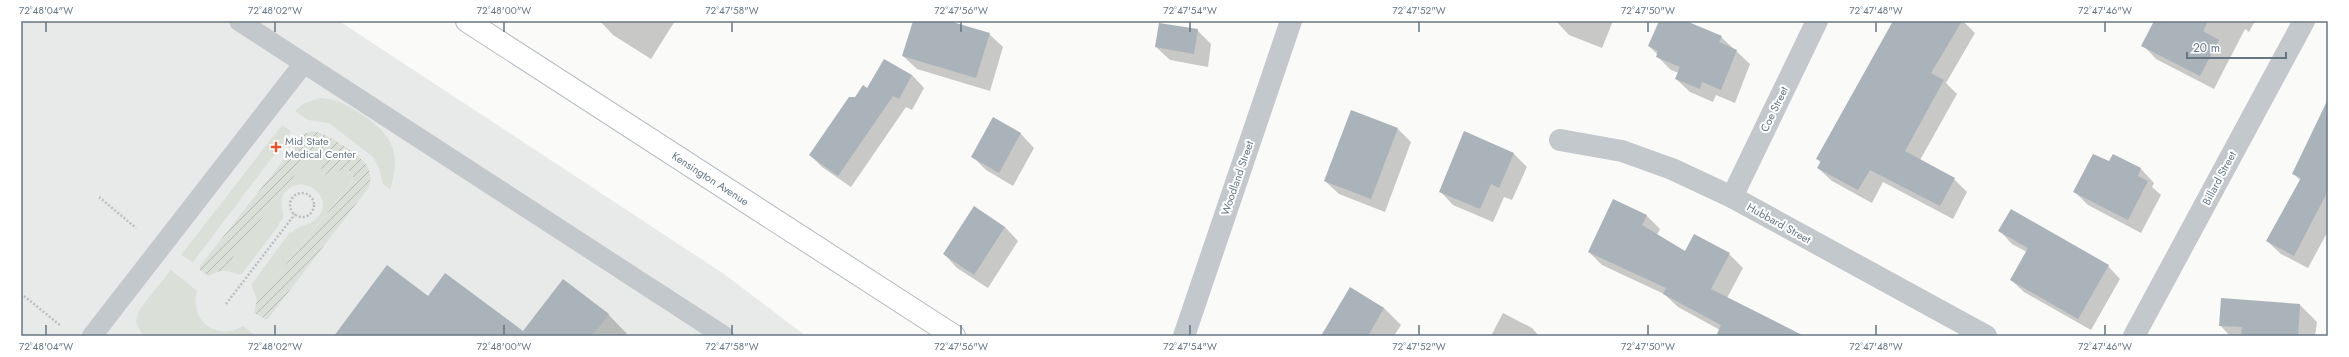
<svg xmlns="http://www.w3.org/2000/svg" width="2349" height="357" font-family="Jost,sans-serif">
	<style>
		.built { fill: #e8e9e9 }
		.green { fill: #dadfd7 }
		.garden { fill: url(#garden-furrows) }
		.shadow { fill: #0003 }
		.building { fill: #aab3b9 }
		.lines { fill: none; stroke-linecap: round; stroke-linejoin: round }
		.secondary-casing { stroke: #b3babf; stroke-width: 24 }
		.path { stroke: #bbbfc2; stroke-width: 2.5; stroke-dasharray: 2 2; stroke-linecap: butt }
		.service { stroke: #c3c8cc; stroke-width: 20 }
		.minor { stroke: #c3c8cc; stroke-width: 22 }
		.secondary { stroke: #fff; stroke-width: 22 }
		.ticks { fill: none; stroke: #657683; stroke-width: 1.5 }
		.poi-dot { fill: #e4572e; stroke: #fff; stroke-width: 1.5 }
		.labels { text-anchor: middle; stroke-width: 4; stroke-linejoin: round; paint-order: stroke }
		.street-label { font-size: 11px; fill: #657683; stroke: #fff }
		.poi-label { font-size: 11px; fill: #657683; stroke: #fff; text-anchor: start }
		.neatline { fill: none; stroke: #657683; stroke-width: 1.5 }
		.ticks-label { font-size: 10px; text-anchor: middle; fill: #657683 }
	</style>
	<defs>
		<pattern id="garden-furrows" width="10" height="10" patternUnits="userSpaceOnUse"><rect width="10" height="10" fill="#dadfd7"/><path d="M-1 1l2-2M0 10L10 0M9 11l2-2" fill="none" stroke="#b4b9b4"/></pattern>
	</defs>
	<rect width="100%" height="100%" fill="#fafaf8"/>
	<path class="built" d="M21,21H339L724,274L806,336H21Z"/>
	<g class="green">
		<path d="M320,98C336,99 345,104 358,112C390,132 403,151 390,189L383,184L379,168L373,157L329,123L308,120L295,111L303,104Z"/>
		<path d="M282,125L291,131L290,134L193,262L181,255Z"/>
		<path d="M314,150C331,149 326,162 323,173C334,180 337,170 346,168L353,177V180L257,300L251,285L290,232L292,233C299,223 311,227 319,216C336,193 295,170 283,196C279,204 284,210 283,218C282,221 279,221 279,225L241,275L228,271L235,253Z"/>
		<path d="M171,270L197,291C189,321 217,342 243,326L256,336H143L136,322L139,310Z"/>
	</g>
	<path class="garden" d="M313,131C325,132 362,156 367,166C371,173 371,180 369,187L267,320L254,313L257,300L353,181V177L347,168C334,170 329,186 320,166L327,157C325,151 321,150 314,150L235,253L228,271H220L208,276L200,270V266L304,134Z"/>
	<g class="shadow">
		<path d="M600,21H675L651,59L613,35Z"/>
		<path d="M914,21H946L989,34L1003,47L990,91L917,69L903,56Z"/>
		<path d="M1556,21H1613L1602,48L1569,35Z"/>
		<path d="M1672,21H1684L1721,37L1750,64L1735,103L1716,95L1713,102L1690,92L1676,79L1679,73L1671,70L1657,56L1658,55L1649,46Z"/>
		<path d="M1894,21H1963L1975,33L1946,83L1957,94L1920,160L1954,179L1967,192L1953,219L1883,182L1872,203L1832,181L1818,168L1821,163L1817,159Z"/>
		<path d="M2155,21H2255L2249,32L2245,29L2214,89L2156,59L2143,45Z"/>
		<path d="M1197,30L1211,44L1208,67L1170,60L1156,47Z"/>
		<path d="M912,75L924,88L912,110L906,107L851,187L822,167L810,155L855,98L868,90Z"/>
		<path d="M2328,106V231L2308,268L2281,254L2267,241L2300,180L2294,174Z"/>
		<path d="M994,119L1021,134L1034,148L1013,186L986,170L973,157Z"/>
		<path d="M1398,129L1411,142L1385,212L1339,194L1325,181Z"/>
		<path d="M1513,153L1527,167L1512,200L1504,197L1493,222L1453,205L1440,191Z"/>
		<path d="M2113,155L2141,169L2154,183L2152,187L2161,195L2141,233L2088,205L2075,192L2109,163Z"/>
		<path d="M1614,200L1647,216L1660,229L1657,235L1685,252L1729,254L1743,268L1727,298L1781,336H1725L1720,330L1678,307L1664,294L1602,265L1589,252Z"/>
		<path d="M1005,227L1018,241L988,288L957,268L944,254Z"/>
		<path d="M2000,231L2108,266L2120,279L2091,330L2024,292L2011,280L2027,252L2012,244Z"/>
		<path d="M1350,289L1384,308L1401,325L1394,336H1322Z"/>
		<path d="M428,298L523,333L608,314L627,334L625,336H335Z"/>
		<path d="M2300,305L2317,322L2315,336H2230L2220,325Z"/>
		<path d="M1503,313L1532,328L1539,336H1491Z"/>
	</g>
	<g class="building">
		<path d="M913,21H949L990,33L976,78L902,56Z"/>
		<path d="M1659,21H1686L1722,36L1719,42L1737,50L1721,90L1702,82L1700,89L1675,79L1680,67L1656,57L1658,51L1648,46Z"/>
		<path d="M1893,21H1962L1931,73L1944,80L1905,151L1955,178L1940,206L1870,170L1858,190L1817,168L1821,161L1816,159Z"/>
		<path d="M2154,21H2208L2203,31L2219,40L2200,76L2141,46Z"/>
		<path d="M1159,23L1198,29L1194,54L1155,47Z"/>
		<path d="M884,59L912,75L899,99L893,96L838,176L809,155L849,97H855L863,85L867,88Z"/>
		<path d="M2328,99V191L2294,256L2266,241L2301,178L2292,174Z"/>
		<path d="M1351,110L1398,128L1371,199L1324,181Z"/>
		<path d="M993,117L1021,133L999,173L971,157Z"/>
		<path d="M1464,131L1514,153L1499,188L1491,184L1480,209L1439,192Z"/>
		<path d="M2093,154L2109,161L2113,154L2141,168L2138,176L2148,181L2128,220L2073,192Z"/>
		<path d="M1613,199L1647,215L1642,225L1685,251L1694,234L1730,253L1711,289L1804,336H1716L1721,325L1663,294L1666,288L1588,252Z"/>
		<path d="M974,206L1005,227L974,275L943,254Z"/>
		<path d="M2011,209L2109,265L2078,319L2010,280L2028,248L1998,231Z"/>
		<path d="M387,265L428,296L445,273L523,331L563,279L609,314L592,336H334Z"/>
		<path d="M1350,287L1384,308L1368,336H1321Z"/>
		<path d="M2221,298L2300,304L2298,336H2241L2242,327L2219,326Z"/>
	</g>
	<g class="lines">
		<defs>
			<g id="secondary">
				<path id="s1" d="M467,21L954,336"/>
			</g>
		</defs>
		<use href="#secondary" class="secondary-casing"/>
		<g class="path">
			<circle cx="302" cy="205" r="12"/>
			<path d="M99,197L136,228"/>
			<path d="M24,296L61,326"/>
			<path d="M226,304L295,214"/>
		</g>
		<g class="service">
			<path d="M239,21L724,336"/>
			<path d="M92,336L304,63"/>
		</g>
		<g class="minor">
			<path d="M1560,140L1622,151L1672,169L1732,197L1986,336"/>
			<path d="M1732,197L1817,21"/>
			<path d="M1184,336L1291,21"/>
			<path d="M2134,336L2304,21"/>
		</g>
		<use href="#secondary" class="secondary"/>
	</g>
	<path class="ticks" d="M46,22V32M275,22V32M504,22V32M732,22V32M961,22V32M1190,22V32M1419,22V32M1648,22V32M1876,22V32M2105,22V32M46,325V335M275,325V335M504,325V335M732,325V335M961,325V335M1190,325V335M1419,325V335M1648,325V335M1876,325V335M2105,325V335"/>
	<path class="poi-dot" d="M274 141h4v4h4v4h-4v4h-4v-4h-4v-4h4z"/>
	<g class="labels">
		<g class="street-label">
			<text transform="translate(1774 109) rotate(-64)" y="4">Coe Street</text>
			<text transform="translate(1237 178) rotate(-71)" y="4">Woodland Street</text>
			<text transform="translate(2219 178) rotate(-62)" y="4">Billard Street</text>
			<text dy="4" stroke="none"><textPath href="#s1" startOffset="290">Kensington Avenue</textPath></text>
			<text transform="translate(1779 223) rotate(29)" y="4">Hubbard Street</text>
		</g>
		<g class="poi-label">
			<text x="285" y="145">Mid State<tspan x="285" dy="13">Medical Center</tspan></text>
		</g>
	</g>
	<rect width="2349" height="357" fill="none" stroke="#ffffff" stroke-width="44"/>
	<path d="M2187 52v6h99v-6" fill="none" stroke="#657683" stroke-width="2"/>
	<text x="2193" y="52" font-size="12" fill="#657683" stroke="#ffffff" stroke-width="3" paint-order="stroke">20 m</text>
	<rect x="22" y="22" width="2305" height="313" class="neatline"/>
	<g class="ticks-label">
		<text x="46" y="14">72°48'04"W</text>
		<text x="275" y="14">72°48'02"W</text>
		<text x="504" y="14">72°48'00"W</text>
		<text x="732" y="14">72°47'58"W</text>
		<text x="961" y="14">72°47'56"W</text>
		<text x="1190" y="14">72°47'54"W</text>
		<text x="1419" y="14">72°47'52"W</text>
		<text x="1648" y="14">72°47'50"W</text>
		<text x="1876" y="14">72°47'48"W</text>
		<text x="2105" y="14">72°47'46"W</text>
		<text x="46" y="350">72°48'04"W</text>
		<text x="275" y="350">72°48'02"W</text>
		<text x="504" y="350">72°48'00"W</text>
		<text x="732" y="350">72°47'58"W</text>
		<text x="961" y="350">72°47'56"W</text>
		<text x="1190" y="350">72°47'54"W</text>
		<text x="1419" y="350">72°47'52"W</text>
		<text x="1648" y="350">72°47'50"W</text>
		<text x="1876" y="350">72°47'48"W</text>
		<text x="2105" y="350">72°47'46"W</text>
	</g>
</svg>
